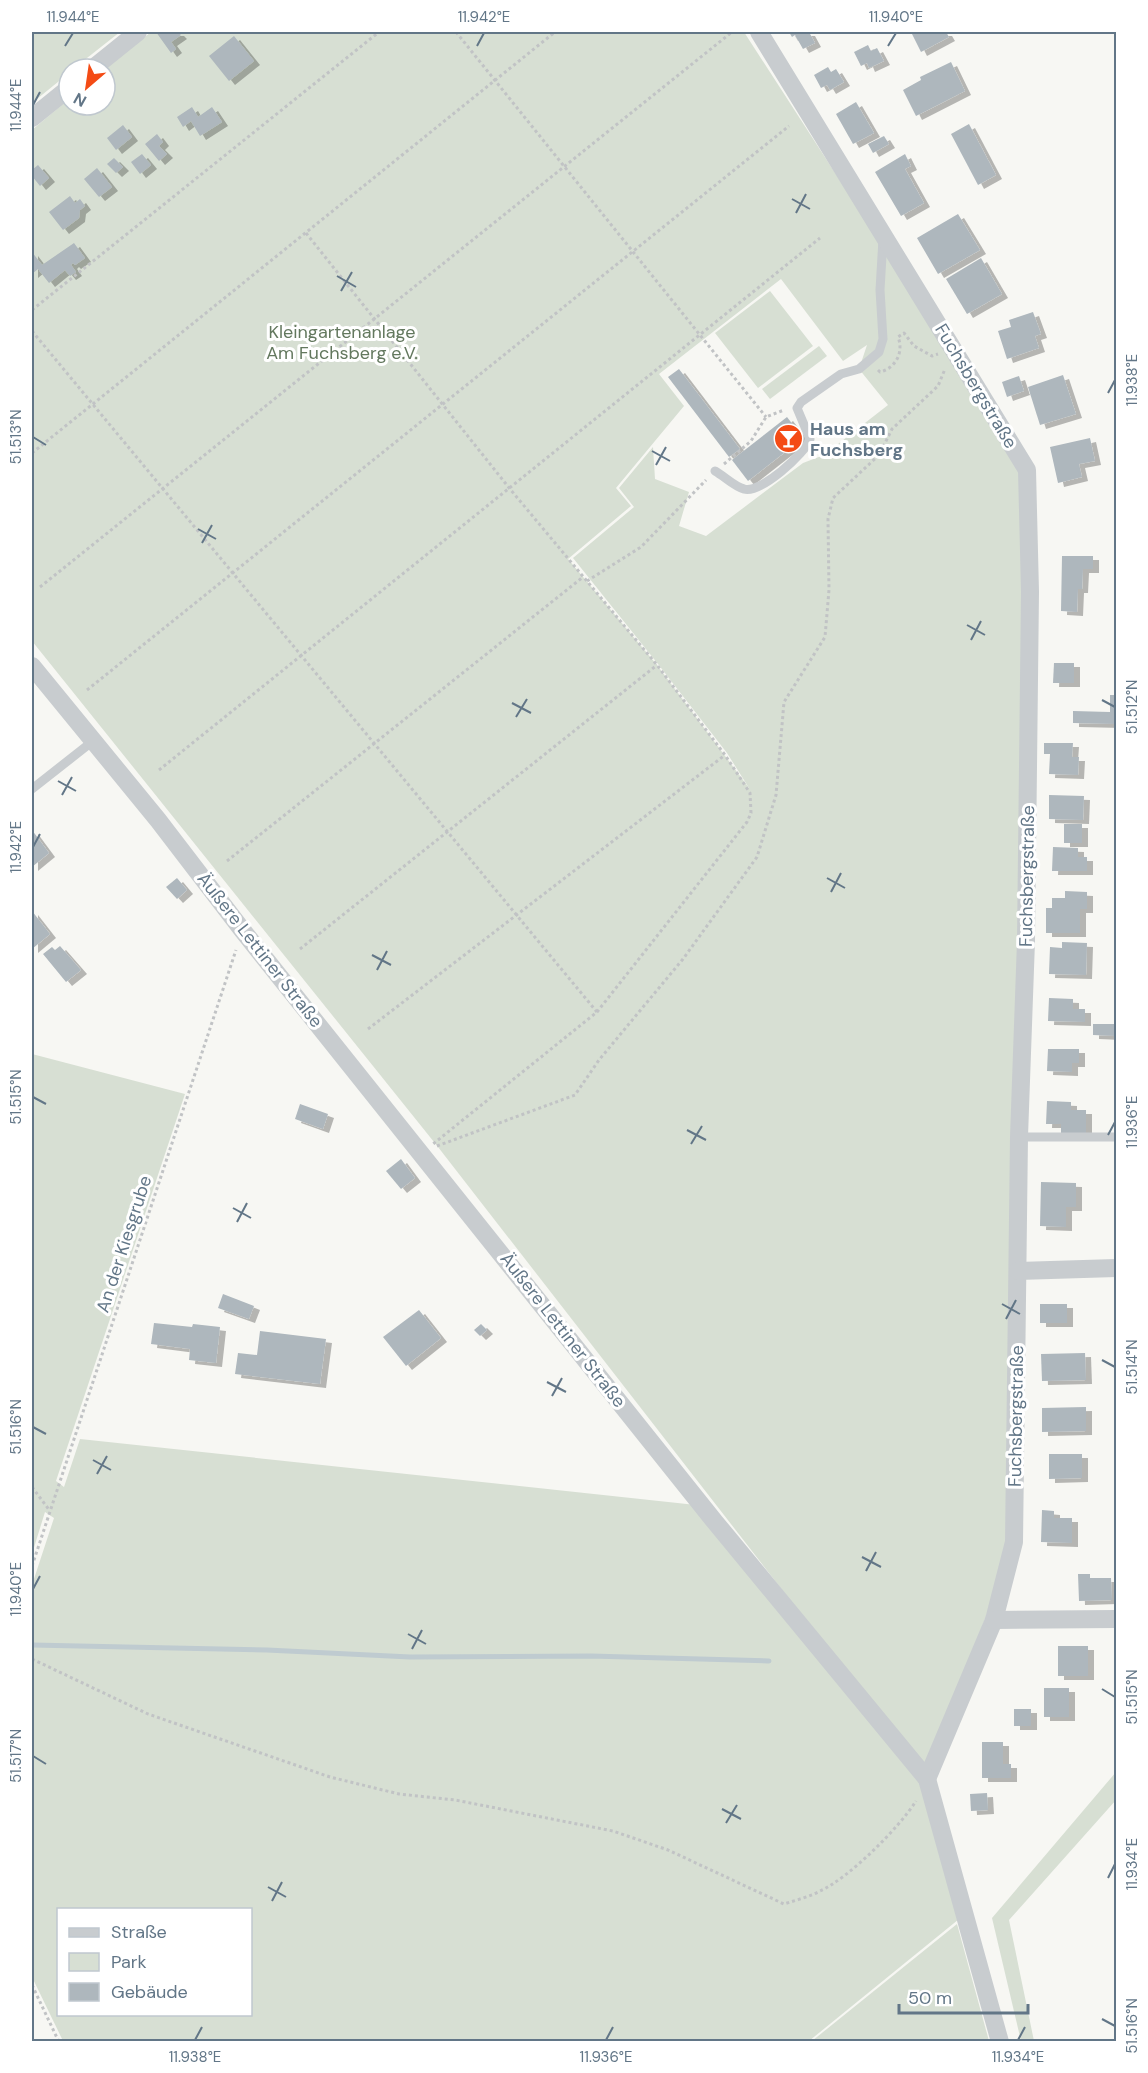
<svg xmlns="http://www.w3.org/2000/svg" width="1148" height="2073" font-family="'DM Sans',sans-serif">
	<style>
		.green { fill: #d7dfd3; fill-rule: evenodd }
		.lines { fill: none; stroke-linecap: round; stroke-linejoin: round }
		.stream { stroke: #bfcbd0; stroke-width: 5 }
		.building { fill: #aeb7bd; filter: url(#shadow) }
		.path { stroke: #c1c3c5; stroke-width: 3; stroke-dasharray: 3 3; stroke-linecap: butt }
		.lane { stroke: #c8cccf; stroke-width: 9 }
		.street { stroke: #c8cccf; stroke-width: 18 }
		.ticks { fill: none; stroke: #627687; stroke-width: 2 }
		.labels { text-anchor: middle; stroke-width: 6; stroke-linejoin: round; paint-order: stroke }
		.park-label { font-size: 18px; fill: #63785e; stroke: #fff }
		.street-label { font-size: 18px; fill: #627687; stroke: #fff }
		.poi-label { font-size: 18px; font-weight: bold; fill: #627687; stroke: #fff; text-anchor: start }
		.neatline { fill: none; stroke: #627687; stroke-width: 2 }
		.ticks-label { font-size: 15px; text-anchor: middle; fill: #627687 }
	</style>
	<defs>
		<filter id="shadow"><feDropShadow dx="6" dy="4" stdDeviation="0" flood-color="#0004"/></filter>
	</defs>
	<rect width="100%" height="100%" fill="#f7f7f3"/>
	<g class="green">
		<path d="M32,32H120L73,69H69V73L32,103Z"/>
		<path d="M151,32H744L1027,470L1014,1542L926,1775L438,1147L32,641V130L69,99V105H105V69ZM781,279L843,361L867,345L859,369L888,405L824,455L803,463L706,536L679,526L689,492L655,479L653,447L619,488L634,507L573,558L658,664L727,753L749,788L657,665L568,559L631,506L616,488L684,406L659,374Z"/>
		<path d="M770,291L813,346L758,388L715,333Z"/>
		<path d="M819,346L827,356L770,399L762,389Z"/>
		<path d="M32,1054L185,1094L56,1481L64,1487L80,1439L696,1505L927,1779L964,1915L809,2041H63L32,1977V1585L54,1518L45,1512L32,1554ZM58,1910H250V2014H58Z"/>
		<path d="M1116,1772V1800L1009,1920L1034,2041H1021L992,1918Z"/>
		<path d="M957,1924L989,2041H812Z"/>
	</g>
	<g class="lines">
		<path class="stream" d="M32,1645L267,1650L410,1657L591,1656L769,1661"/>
	</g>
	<g class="building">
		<path d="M156,32H178L181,35L171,42L176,49L171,53Z"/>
		<path d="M789,32H809L815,43L803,49L795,35L792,37Z"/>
		<path d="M911,32H946L949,37L921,52Z"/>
		<path d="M234,36L254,61L229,81L209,56Z"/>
		<path d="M868,45L871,51L877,48L884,61L869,68L867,63L861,66L854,52Z"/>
		<path d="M951,62L965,91L916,116L903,90L921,80L920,77Z"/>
		<path d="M828,67L831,72L836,69L844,82L830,90L827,85L821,88L814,75Z"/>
		<path d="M856,102L874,133L853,144L836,114Z"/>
		<path d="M192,107L198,117L212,107L222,122L200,136L191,121L183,127L177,117Z"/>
		<path d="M969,124L996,175L978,185L951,134Z"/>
		<path d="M123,125L132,137L116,150L107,138Z"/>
		<path d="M157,134L163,142L159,146L167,154L159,161L145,144Z"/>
		<path d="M884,136L889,144L873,153L868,144Z"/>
		<path d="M142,154L151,165L140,174L131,162Z"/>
		<path d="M905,154L911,166L905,169L924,203L901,216L875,172Z"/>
		<path d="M114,158L123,167L116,173L107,164Z"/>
		<path d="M38,165L49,178L40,186L32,176V170Z"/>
		<path d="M97,168L112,187L99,197L84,179Z"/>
		<path d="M70,196L75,203L80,199L85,206L80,210L79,218L63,230L49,212Z"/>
		<path d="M958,214L980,250L938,274L917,238Z"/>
		<path d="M74,243L85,258L75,265L73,263L71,265L76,272L70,276L65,270L49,283L38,269L32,274V252L42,265Z"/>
		<path d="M981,258L1002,294L967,314L946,279Z"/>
		<path d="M1033,312L1041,334L1035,336L1039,348L1007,359L998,331L1011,327L1009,320Z"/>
		<path d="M679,369L740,449L729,457L668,377Z"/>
		<path d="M1063,375L1076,414L1040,425L1028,387Z"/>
		<path d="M1019,376L1024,391L1007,397L1002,382Z"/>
		<path d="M787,417L803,438L748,481L732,460Z"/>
		<path d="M1090,438L1095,461L1079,464L1082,477L1058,483L1050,447Z"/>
		<path d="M1062,556H1093V569H1083L1082,589H1078L1077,612L1061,611Z"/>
		<path d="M1054,663H1074V683H1053Z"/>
		<path d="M1110,695H1116V724L1073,723V711L1110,712Z"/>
		<path d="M1044,743H1073L1072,757H1079L1078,775L1049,774L1050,754H1044Z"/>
		<path d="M1049,795L1084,796L1083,820L1049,819Z"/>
		<rect x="1064" y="824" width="18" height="19"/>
		<path d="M32,830L49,853L32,867Z"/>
		<path d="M1053,847L1078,848V857H1087V871H1052Z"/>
		<path d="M177,878L187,890L177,899L166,887Z"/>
		<path d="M1065,891L1087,892V909H1080V933H1046V908H1052V898H1065Z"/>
		<path d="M32,911L50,934L32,949Z"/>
		<path d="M1062,942L1087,943L1086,975L1049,974L1050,947L1062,948Z"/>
		<path d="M60,946L81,970L66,982L43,954L52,947L55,950Z"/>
		<path d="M1049,998L1073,999V1009H1085V1022L1048,1021Z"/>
		<path d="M1093,1024H1116V1036L1093,1035Z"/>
		<path d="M1048,1049H1079V1063H1072V1072L1047,1071Z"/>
		<path d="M1047,1101L1071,1102V1110H1086V1134H1061V1124H1046Z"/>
		<path d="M300,1104L328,1114L323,1129L295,1119Z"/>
		<path d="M401,1159L415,1178L401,1189L386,1171Z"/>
		<path d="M1041,1182L1076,1183V1207H1066V1227L1040,1226Z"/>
		<path d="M223,1294L254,1306L249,1319L218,1308Z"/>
		<rect x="1040" y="1304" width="27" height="19"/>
		<path d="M419,1310L441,1338L406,1366L383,1337Z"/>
		<path d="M154,1323L192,1327L193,1324L220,1327L216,1363L189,1360L190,1349L151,1344Z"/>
		<path d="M481,1324L487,1330L480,1336L474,1330Z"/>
		<path d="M260,1331L326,1339L320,1384L235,1374L238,1353L257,1355Z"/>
		<path d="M1085,1353L1086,1380L1042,1381L1041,1354Z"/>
		<path d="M1086,1407V1431L1042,1432V1408Z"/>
		<path d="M1049,1454H1082V1478L1049,1479Z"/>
		<path d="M1042,1510L1054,1511V1518H1072V1543L1041,1542Z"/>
		<path d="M1078,1574H1090V1578H1111L1112,1600L1079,1601Z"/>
		<rect x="1058" y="1646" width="30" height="30"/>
		<rect x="1044" y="1688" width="25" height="29"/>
		<rect x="1014" y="1709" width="17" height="17"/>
		<path d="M982,1742H1003V1764H1011V1778H982Z"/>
		<path d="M987,1793L988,1810L971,1811L970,1794Z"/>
	</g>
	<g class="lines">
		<g class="path">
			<path d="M456,32L766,417"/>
			<path d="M306,233L510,489L657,665L725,755L750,793L751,813L747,822L597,1012L433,1144"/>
			<path d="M32,310L379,32"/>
			<path d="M32,331L597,1012"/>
			<path d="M878,370L880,372C896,368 904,352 898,337L904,333L914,346L932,356L938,354"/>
			<path d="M32,453L555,32"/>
			<path d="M724,464L751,441L766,417L784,410"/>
			<path d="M587,581L641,547L706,480"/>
			<path d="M40,587L732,32"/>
			<path d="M87,690L789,126"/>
			<path d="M159,770L820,238"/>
			<path d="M227,861L583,577"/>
			<path d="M300,949L657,665"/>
			<path d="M368,1029L725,755"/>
			<path d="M437,1146L575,1095L599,1060L683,959L757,857L776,795L784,702L825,637L829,590L828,519L833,498L879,455L892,429L938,386L945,369"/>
			<path d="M32,1487L50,1511"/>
			<path d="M32,1566L236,950"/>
			<path d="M32,1659L148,1714L330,1777L399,1794L455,1800L613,1831L668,1850L784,1904C796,1900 809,1897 820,1891C849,1878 899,1828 916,1801"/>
			<path d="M32,1985L59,2042"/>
		</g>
		<g class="lane">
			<path d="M715,471C724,476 735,487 744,489C760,494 805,454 810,439L797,408L801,402L841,374L859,369L879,352L883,339L880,290L883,239"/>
			<path d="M32,789L93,741"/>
			<path d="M1019,1137H1116"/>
		</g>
		<g class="street">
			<path d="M759,32L1027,470L1030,592L1026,941L1019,1137L1014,1542L994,1620L927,1779"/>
			<path d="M92,69L138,32"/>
			<path d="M32,118L69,88"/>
			<path d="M32,666L158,820L243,931L715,1522L927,1779L1000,2042"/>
			<path d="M1018,1271L1116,1268"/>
			<path d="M994,1620L1116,1619"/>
		</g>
	</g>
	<path class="ticks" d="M65,46L73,33M477,46L484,33M888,46L896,33M33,105L40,92M792,199L810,209M796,213L806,194M337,276L356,287M341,291L352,272M1108,393L1115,380M33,437L46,445M652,451L670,461M656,465L666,447M198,529L216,539M202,543L212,525M967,625L985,635M971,640L981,621M1102,700L1115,707M512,703L531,713M516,717L527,699M58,781L76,791M62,795L72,777M33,847L40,834M827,878L845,888M831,892L841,873M372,955L391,965M377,970L387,951M33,1097L46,1104M687,1130L706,1140M1108,1135L1115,1122M691,1144L702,1126M233,1208L251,1218M237,1222L247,1203M1002,1304L1020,1314M1006,1319L1016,1300M1102,1360L1115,1367M547,1382L566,1392M552,1396L562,1378M33,1427L46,1434M93,1460L111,1470M97,1474L107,1456M862,1557L881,1567M866,1571L876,1552M33,1589L40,1576M408,1634L426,1644M412,1649L422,1630M1102,1689L1115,1697M33,1756L46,1764M722,1809L741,1819M726,1823L737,1805M1108,1878L1115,1864M268,1887L286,1897M272,1901L282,1882M1102,2019L1115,2026M195,2040L202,2027M606,2040L613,2027M1018,2040L1025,2027"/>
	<defs>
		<symbol id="bar-disc" viewBox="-11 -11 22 22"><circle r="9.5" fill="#f44b15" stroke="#fff"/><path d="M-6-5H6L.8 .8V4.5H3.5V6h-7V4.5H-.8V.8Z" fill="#fff"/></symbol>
	</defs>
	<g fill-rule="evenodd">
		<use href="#bar-disc" x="772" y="422" width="33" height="33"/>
	</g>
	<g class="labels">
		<g class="park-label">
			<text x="342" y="338">Kleingartenanlage<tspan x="342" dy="21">Am Fuchsberg e.V.</tspan></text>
		</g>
		<g class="street-label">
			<text transform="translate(976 386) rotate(59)" y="6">Fuchsbergstraße</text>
			<text transform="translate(1027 876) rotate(-89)" y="6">Fuchsbergstraße</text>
			<text transform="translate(260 950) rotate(52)" y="6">Äußere Lettiner Straße</text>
			<text transform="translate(124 1244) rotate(-72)" y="6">An der Kiesgrube</text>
			<text transform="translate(563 1330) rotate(52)" y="6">Äußere Lettiner Straße</text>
			<text transform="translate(1016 1416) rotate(-89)" y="6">Fuchsbergstraße</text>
		</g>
		<g class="poi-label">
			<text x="810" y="435">Haus am<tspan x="810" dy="21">Fuchsberg</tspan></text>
		</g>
	</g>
	<rect width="1148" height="2073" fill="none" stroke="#ffffff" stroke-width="66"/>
	<rect x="57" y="1908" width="195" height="108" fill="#ffffff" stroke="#c0c8cf" stroke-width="1.5"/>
	<rect x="69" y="1928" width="30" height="9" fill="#c8cccf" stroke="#c0c8cf" stroke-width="1.5"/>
	<text x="111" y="1938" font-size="18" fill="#627687">Straße</text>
	<rect x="69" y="1953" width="30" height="18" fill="#d7dfd3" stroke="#c0c8cf" stroke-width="1.5"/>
	<text x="111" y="1968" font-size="18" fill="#627687">Park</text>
	<rect x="69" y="1983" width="30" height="18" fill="#aeb7bd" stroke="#c0c8cf" stroke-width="1.5"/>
	<text x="111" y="1998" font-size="18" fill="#627687">Gebäude</text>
	<g transform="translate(87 87) rotate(209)"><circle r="28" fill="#ffffff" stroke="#c0c8cf" stroke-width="1.5"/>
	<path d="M0-4.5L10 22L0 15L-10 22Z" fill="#f44b15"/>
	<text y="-9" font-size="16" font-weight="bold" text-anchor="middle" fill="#627687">N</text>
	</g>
	<path d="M899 2004v9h129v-9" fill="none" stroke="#627687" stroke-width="3"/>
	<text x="908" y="2004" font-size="18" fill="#627687" stroke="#ffffff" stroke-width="4.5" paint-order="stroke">50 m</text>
	<rect x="33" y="33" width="1082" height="2007" class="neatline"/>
	<g class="ticks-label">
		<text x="73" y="22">11.944°E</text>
		<text x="484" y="22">11.942°E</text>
		<text x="896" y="22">11.940°E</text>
		<text transform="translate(16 105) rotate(-90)" y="5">11.944°E</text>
		<text transform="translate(1132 380) rotate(-90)" y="5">11.938°E</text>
		<text transform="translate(16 437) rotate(-90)" y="5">51.513°N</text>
		<text transform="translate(1132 707) rotate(-90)" y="5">51.512°N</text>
		<text transform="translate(16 847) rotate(-90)" y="5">11.942°E</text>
		<text transform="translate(16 1097) rotate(-90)" y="5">51.515°N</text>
		<text transform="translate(1132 1122) rotate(-90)" y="5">11.936°E</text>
		<text transform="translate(1132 1367) rotate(-90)" y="5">51.514°N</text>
		<text transform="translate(16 1427) rotate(-90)" y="5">51.516°N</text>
		<text transform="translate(16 1589) rotate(-90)" y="5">11.940°E</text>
		<text transform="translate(1132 1697) rotate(-90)" y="5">51.515°N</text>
		<text transform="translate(16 1756) rotate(-90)" y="5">51.517°N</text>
		<text transform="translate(1132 1864) rotate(-90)" y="5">11.934°E</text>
		<text transform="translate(1132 2026) rotate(-90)" y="5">51.516°N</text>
		<text x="195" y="2062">11.938°E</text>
		<text x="606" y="2062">11.936°E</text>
		<text x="1018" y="2062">11.934°E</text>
	</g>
</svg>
